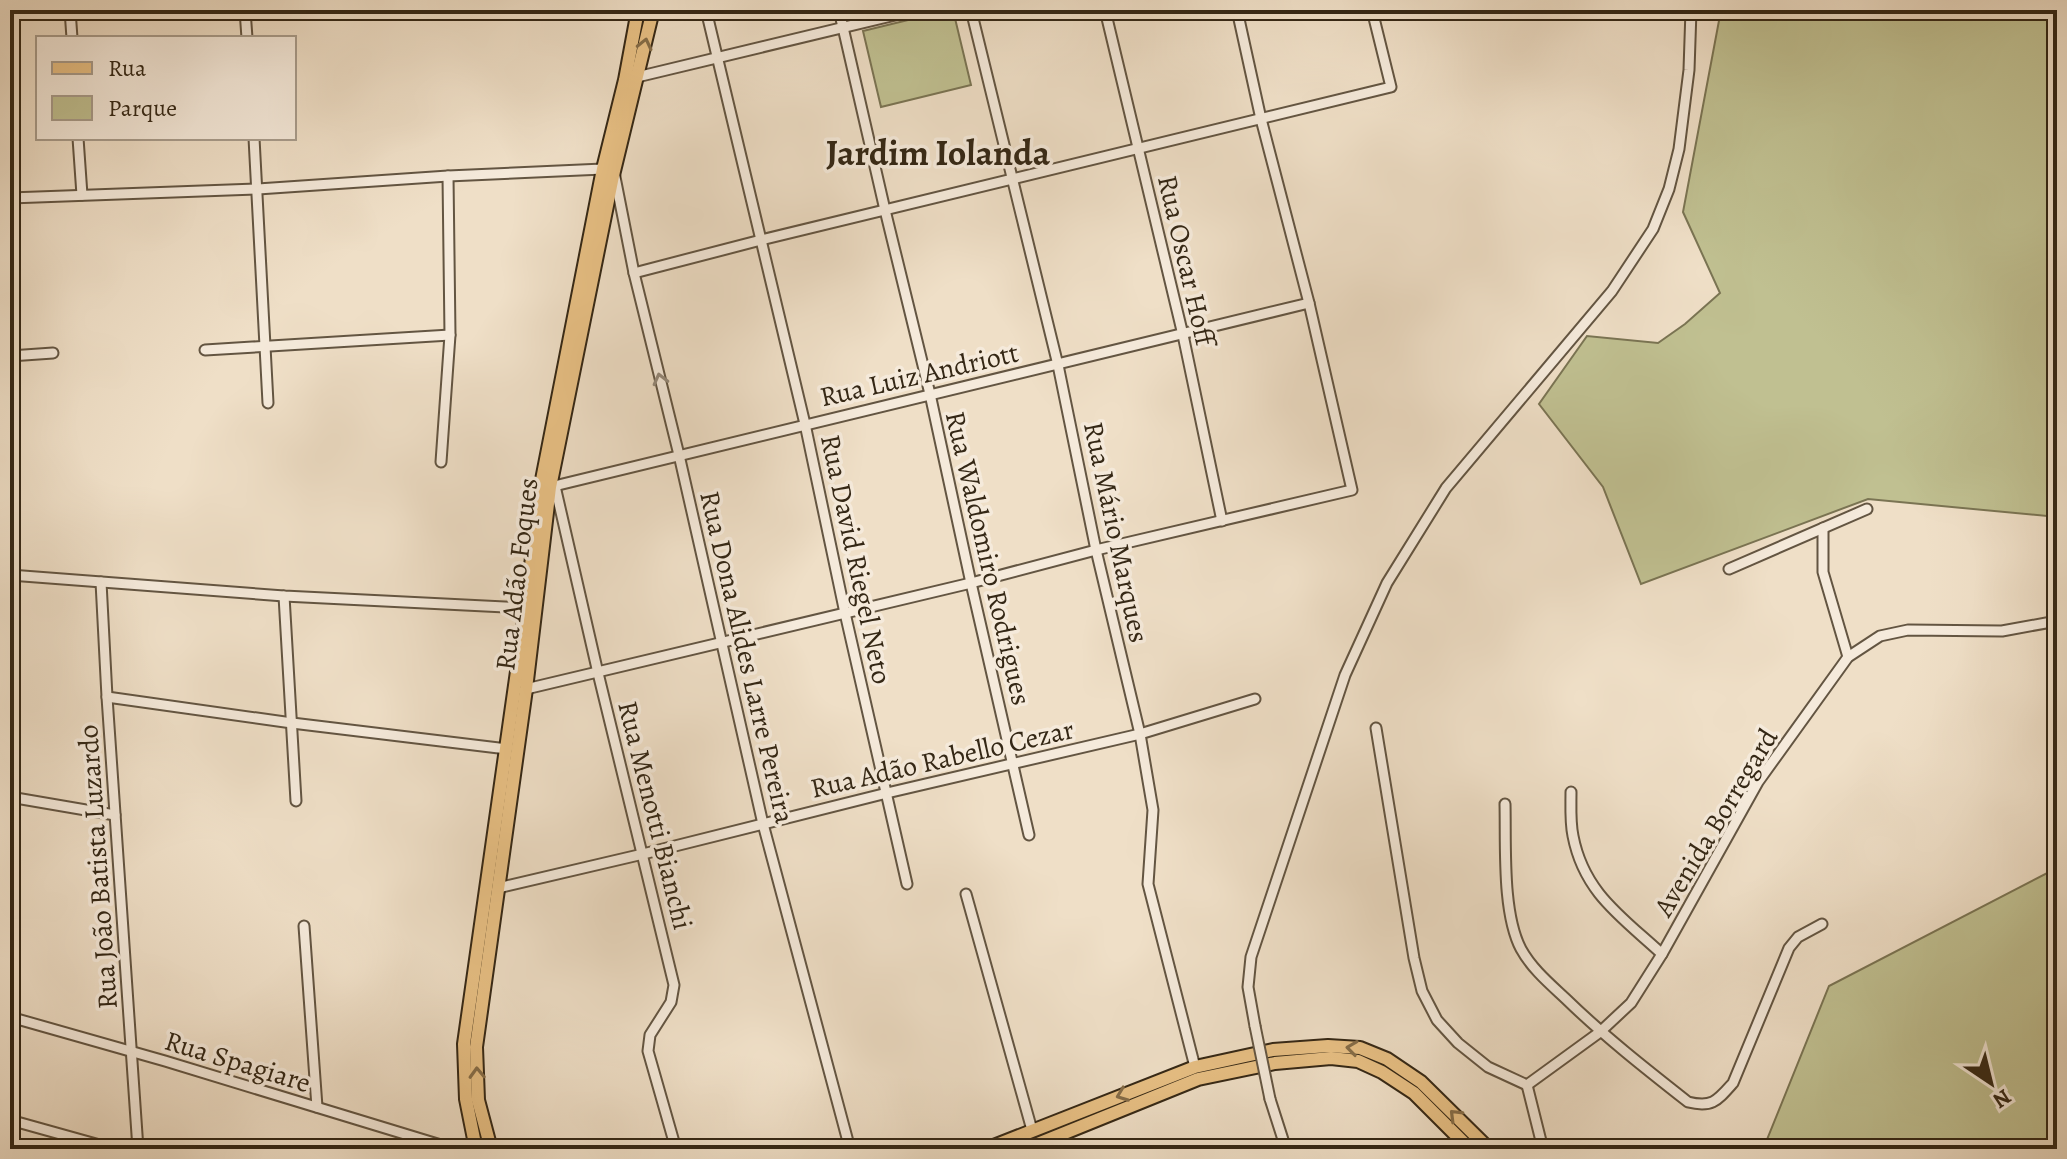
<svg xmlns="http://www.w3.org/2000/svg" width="2067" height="1159" font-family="Alegreya,serif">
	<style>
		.green { fill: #c0c091; stroke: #7a7453; stroke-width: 2 }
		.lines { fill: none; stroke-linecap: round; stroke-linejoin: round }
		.minor-casing { stroke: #635542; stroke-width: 13 }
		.major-casing { stroke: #342715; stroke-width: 16 }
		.minor { stroke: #f5eadb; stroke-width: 9 }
		.major { stroke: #e8c084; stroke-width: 12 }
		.minor-bridge-casing { stroke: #635542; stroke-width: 13; stroke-linecap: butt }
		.minor-bridge { stroke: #f5eadb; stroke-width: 9 }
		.oneway { stroke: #856c47 }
		.oneway2 { stroke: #948878 }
		.labels { text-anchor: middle; stroke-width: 7; stroke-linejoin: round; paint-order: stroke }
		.street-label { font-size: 28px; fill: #342715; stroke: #f5eadb }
		.district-label { font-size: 36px; font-weight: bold; fill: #342715; stroke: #f5eadb }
	</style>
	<rect width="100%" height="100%" fill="#efdfc7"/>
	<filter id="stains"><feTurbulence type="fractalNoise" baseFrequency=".0025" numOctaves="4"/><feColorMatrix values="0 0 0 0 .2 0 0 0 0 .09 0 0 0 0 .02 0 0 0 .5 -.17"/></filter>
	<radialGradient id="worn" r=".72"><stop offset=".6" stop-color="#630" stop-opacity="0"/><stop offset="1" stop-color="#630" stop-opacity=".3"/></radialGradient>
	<g class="green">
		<path d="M949,10H953L971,85L881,107L863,31Z"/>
		<path d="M1721,10H2057V517L1868,499L1641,584L1603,487L1539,404L1587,336L1658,343L1685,324L1720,293L1683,212Z"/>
		<path d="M2057,868V1149H1766L1764,1147L1829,986Z"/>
	</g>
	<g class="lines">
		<defs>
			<g id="minor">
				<path d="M70,10L72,38"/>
				<path d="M245,10L247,38"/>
				<path d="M706,10L805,424L845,613L907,884"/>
				<path d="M839,10L885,210L930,394L971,583L1029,835"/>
				<path d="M971,10L1058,365L1096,550L1140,734L1153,810L1148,884L1195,1067"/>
				<path d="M1105,10L1183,335L1222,521"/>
				<path d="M637,77L916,10"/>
				<path d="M78,138L82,195"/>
				<path d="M254,138L268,403"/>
				<path d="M615,177L634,273L679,455L763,824L850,1149"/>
				<path d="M10,198L258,189L448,176L603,169"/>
				<path d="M634,273L761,240L1391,87L1372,10"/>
				<path d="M205,350L450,335"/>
				<path d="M10,356L53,353"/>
				<path d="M441,462L450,335L448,176"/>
				<path d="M555,486L598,673L674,985L671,1002L650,1035L648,1051L676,1149"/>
				<path d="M546,488L1309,303"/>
				<path d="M1823,528V572L1848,657"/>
				<path d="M1729,569L1867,509"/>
				<path d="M10,575L284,596L526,608"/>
				<path d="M101,582L107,697L138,1149"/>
				<path d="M284,596L296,801"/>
				<path d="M526,689L971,583L1096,550L1352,490L1309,303L1261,119L1237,10"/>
				<path d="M107,697L292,723L507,749"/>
				<path d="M1376,728L1414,958L1422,991L1437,1020L1458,1043L1488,1067L1527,1085"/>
				<path d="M1571,792C1571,807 1570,822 1573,836C1584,893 1622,917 1662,954"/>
				<path d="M10,797L115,815"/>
				<path d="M1505,804C1506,845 1502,913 1521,949C1532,969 1550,984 1566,999C1604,1036 1646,1069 1688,1102C1712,1108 1717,1101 1733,1083L1789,948L1798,937L1822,924"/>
				<path d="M498,888L643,854L887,793L1140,734L1255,699"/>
				<path d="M966,894L1032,1130"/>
				<path d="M304,926L317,1107"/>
				<path d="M10,1017L165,1061L454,1149"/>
				<path d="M1255,1026L1248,987L1251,957L1345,675L1387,583L1446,488L1612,291L1653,229L1669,189L1679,149L1689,70L1691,10"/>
				<path d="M1527,1085L1600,1032L1631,1003L1662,954L1758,782L1848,657L1880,636L1908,630L2002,631L2057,621"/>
				<path d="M1527,1085L1543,1149"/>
				<path d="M1270,1099L1286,1149"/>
				<path d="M10,1120L114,1149"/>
			</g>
			<g id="major">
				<path d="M476,1149L466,1099L464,1044L526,608L540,490L603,169L625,80L638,10"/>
				<path d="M491,1149L478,1100L476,1047L526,689L550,487L614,171L653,10"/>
				<path d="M986,1149L1195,1067L1273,1050L1328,1046L1360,1048L1387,1059L1421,1082L1489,1149"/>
				<path d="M1025,1149L1198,1079L1275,1063L1331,1058L1358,1061L1382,1072L1414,1093L1470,1149"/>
			</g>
		</defs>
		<use href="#minor" class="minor-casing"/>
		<use href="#major" class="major-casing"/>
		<use href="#minor" class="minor"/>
		<use href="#major" class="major"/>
		<defs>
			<path id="minor-bridge" d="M1255,1026L1270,1099"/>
		</defs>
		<use href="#minor-bridge" class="minor-bridge-casing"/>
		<use href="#minor-bridge" class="minor-bridge"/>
	</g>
	<defs><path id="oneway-chevron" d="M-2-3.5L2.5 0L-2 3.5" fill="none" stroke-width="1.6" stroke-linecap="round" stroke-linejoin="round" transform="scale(2)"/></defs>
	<g class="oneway">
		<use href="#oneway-chevron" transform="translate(645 44) rotate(-77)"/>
		<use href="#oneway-chevron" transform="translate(1352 1048) rotate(-172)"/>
		<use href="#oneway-chevron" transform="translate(477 1073) rotate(-92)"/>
		<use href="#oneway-chevron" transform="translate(1122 1095) rotate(159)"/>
		<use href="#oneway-chevron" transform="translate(1455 1115) rotate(-135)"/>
	</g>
	<use class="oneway2" href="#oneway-chevron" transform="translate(660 379) rotate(-104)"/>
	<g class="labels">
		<g class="street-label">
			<text transform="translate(1187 260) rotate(77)" y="10">Rua Oscar Hoff</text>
			<text transform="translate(919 374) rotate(-13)" y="10">Rua Luiz Andriott</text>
			<text transform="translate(1117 532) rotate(78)" y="10">Rua Mário Marques</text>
			<text transform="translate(989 558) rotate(77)" y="10">Rua Waldomiro Rodrigues</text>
			<text transform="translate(857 559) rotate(78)" y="10">Rua David Riegel Neto</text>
			<text transform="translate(516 574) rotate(-83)" y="10">Rua Adão Foques</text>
			<text transform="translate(748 657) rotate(77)" y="10">Rua Dona Alides Larre Pereira</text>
			<text transform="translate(942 758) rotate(-13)" y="10">Rua Adão Rabello Cezar</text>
			<text transform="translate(656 815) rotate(76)" y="10">Rua Menotti Bianchi</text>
			<text transform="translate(1715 822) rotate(-59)" y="10">Avenida Borregard</text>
			<text transform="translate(97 867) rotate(-94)" y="10">Rua João Batista Luzardo</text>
			<text transform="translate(238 1061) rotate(17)" y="10">Rua Spagiare</text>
		</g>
		<g class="district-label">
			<text x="938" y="165">Jardim Iolanda</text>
		</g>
	</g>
	<rect width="2067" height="1159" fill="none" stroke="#efdfc7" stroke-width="40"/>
	<rect x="12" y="12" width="2043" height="1135" fill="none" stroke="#342715" stroke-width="4"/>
	<rect x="20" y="20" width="2027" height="1119" fill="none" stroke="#342715" stroke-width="2"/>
	<rect x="36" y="36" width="260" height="104" fill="#f5eadb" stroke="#a89c8c" stroke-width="2"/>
	<rect x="52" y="62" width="40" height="12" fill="#e8c084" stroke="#a89c8c" stroke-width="2"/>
	<text x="108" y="76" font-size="24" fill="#342715">Rua</text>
	<rect x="52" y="96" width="40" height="24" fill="#c0c091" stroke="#a89c8c" stroke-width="2"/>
	<text x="108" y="116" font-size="24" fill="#342715">Parque</text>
	<g transform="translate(1991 1083) rotate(145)" stroke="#f5eadb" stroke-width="6" paint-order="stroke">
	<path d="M0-6L14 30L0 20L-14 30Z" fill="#342715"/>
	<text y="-12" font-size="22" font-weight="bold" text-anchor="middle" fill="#342715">N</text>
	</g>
	<rect width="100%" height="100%" filter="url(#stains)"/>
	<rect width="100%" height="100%" fill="url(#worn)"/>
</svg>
